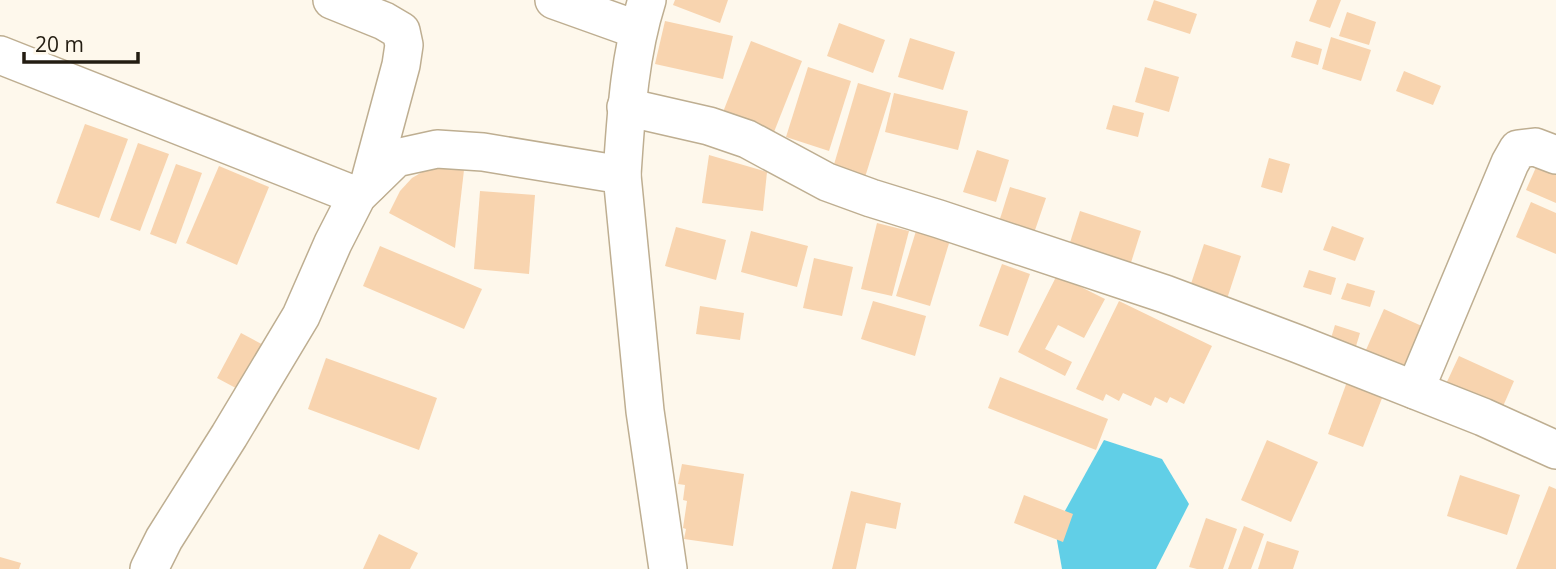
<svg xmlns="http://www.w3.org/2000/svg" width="1556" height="569" font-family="'Open Sans',sans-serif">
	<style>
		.water { fill: #61cfe7 }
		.building { fill: #f8d4af }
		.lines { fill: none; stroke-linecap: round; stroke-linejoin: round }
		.minor-casing { stroke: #beae91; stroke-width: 40 }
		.minor { stroke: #fff; stroke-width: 37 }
	</style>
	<rect width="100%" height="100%" fill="#fef8ec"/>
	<path class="water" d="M1104,440L1162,459L1189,504L1156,569H1062L1055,529Z"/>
	<g class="building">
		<path d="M675,0H728L720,23L673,5Z"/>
		<path d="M1154,0L1197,14L1190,34L1147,20Z"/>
		<path d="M1317,0H1341L1330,28L1309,21Z"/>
		<path d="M1347,12L1376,22L1369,45L1339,36Z"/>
		<path d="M665,21L733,36L723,79L655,64Z"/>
		<path d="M839,23L885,40L873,73L827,56Z"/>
		<path d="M1331,37L1371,50L1361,81L1322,69Z"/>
		<path d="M910,38L955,52L943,90L898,77Z"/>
		<path d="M751,41L802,61L774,132L723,112Z"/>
		<path d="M1296,41L1322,49L1318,65L1291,57Z"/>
		<path d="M808,67L851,81L829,151L786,137Z"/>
		<path d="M1145,67L1179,77L1169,112L1135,102Z"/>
		<path d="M1404,71L1441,86L1433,105L1396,91Z"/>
		<path d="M858,83L891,93L862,187L830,178Z"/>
		<path d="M894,93L968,111L958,150L885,132Z"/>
		<path d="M1113,105L1144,113L1138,137L1106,129Z"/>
		<path d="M85,124L128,139L99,218L56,203Z"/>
		<path d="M138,143L169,154L140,231L110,220Z"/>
		<path d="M977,150L1009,160L996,202L963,192Z"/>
		<path d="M709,155L767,172L763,211L702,203Z"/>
		<path d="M1269,158L1290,164L1282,193L1261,187Z"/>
		<path d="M176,164L202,173L176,244L150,234Z"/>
		<path d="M1537,165L1556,173V203L1526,190Z"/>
		<path d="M219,166L269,187L237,265L186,243Z"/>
		<path d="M429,168L464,170L455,248L389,213L400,191L412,178Z"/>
		<path d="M1010,187L1046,198L1033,236L998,225Z"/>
		<path d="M480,191L535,195L529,274L474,269Z"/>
		<path d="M1531,202L1556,213V254L1516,237Z"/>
		<path d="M1080,211L1141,231L1128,272L1067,252Z"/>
		<path d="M877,223L909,231L892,296L861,289Z"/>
		<path d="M1332,226L1364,238L1355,261L1323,250Z"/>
		<path d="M676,227L726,240L716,280L665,266Z"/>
		<path d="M751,231L808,246L797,287L741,272Z"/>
		<path d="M916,231L950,240L930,306L896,296Z"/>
		<path d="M1204,244L1241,256L1225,305L1188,293Z"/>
		<path d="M380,246L482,289L464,329L363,286Z"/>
		<path d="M814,258L853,267L842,316L803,308Z"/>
		<path d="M1002,264L1030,274L1008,336L979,326Z"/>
		<path d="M1309,270L1336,278L1331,295L1303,287Z"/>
		<path d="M1057,275L1105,299L1084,338L1058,325L1045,349L1072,362L1065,376L1018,352Z"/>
		<path d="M1347,283L1375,291L1370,307L1341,299Z"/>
		<path d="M873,301L926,316L915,356L861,339Z"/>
		<path d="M1119,301L1212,346L1184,404L1170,397L1167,403L1155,397L1151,406L1123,393L1119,401L1106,394L1103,401L1076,389Z"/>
		<path d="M700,306L744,313L740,340L696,334Z"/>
		<path d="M1384,309L1424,327L1406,368L1366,350Z"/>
		<path d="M1335,325L1360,333L1353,356L1328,348Z"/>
		<path d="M241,333L271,349L247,394L217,378Z"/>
		<path d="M1459,356L1514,381L1501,411L1445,386Z"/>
		<path d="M326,358L437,398L419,450L308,409Z"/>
		<path d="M1000,377L1108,419L1096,450L988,408Z"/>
		<path d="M1348,379L1384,393L1363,447L1328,434Z"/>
		<path d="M1267,440L1318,462L1291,522L1241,500Z"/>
		<path d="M682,464L744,474L733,546L684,539L686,529L683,528L687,501L683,500L685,485L678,484Z"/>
		<path d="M1460,475L1520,495L1507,535L1447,516Z"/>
		<path d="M1549,486L1556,489V569H1516Z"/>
		<path d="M851,491L901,503L896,529L866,523L856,569H832Z"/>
		<path d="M1024,495L1073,514L1063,542L1014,523Z"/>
		<path d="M1206,518L1237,529L1223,569H1197L1189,567Z"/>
		<path d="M1244,526L1264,534L1251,569H1228Z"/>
		<path d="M379,534L418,553L410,569H363Z"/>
		<path d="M1267,541L1299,551L1293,569H1258Z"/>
		<path d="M0,557L21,563L19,569H0Z"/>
	</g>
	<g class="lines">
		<defs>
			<g id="minor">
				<path d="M332,0L384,21L401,31L404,45L401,65L369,184"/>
				<path d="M554,0L638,30"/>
				<path d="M0,55L357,196"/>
				<path d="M626,107L709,126L747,139L827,182L871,198L939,219L1165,294L1298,344L1483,417L1556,450"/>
				<path d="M622,175C626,116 629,57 647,0"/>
				<path d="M1415,390L1510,163L1518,149L1535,147L1556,155"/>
				<path d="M149,569L164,539L229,436L301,316L333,243L357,196L396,158L437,149L483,152L622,175L645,411L668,569"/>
			</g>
		</defs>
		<use href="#minor" class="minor-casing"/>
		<use href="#minor" class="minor"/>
	</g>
	<path d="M24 52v10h114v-10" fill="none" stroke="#231d12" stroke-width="3.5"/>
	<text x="35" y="52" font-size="21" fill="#231d12" stroke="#fef8ec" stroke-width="5" paint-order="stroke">20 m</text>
</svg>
